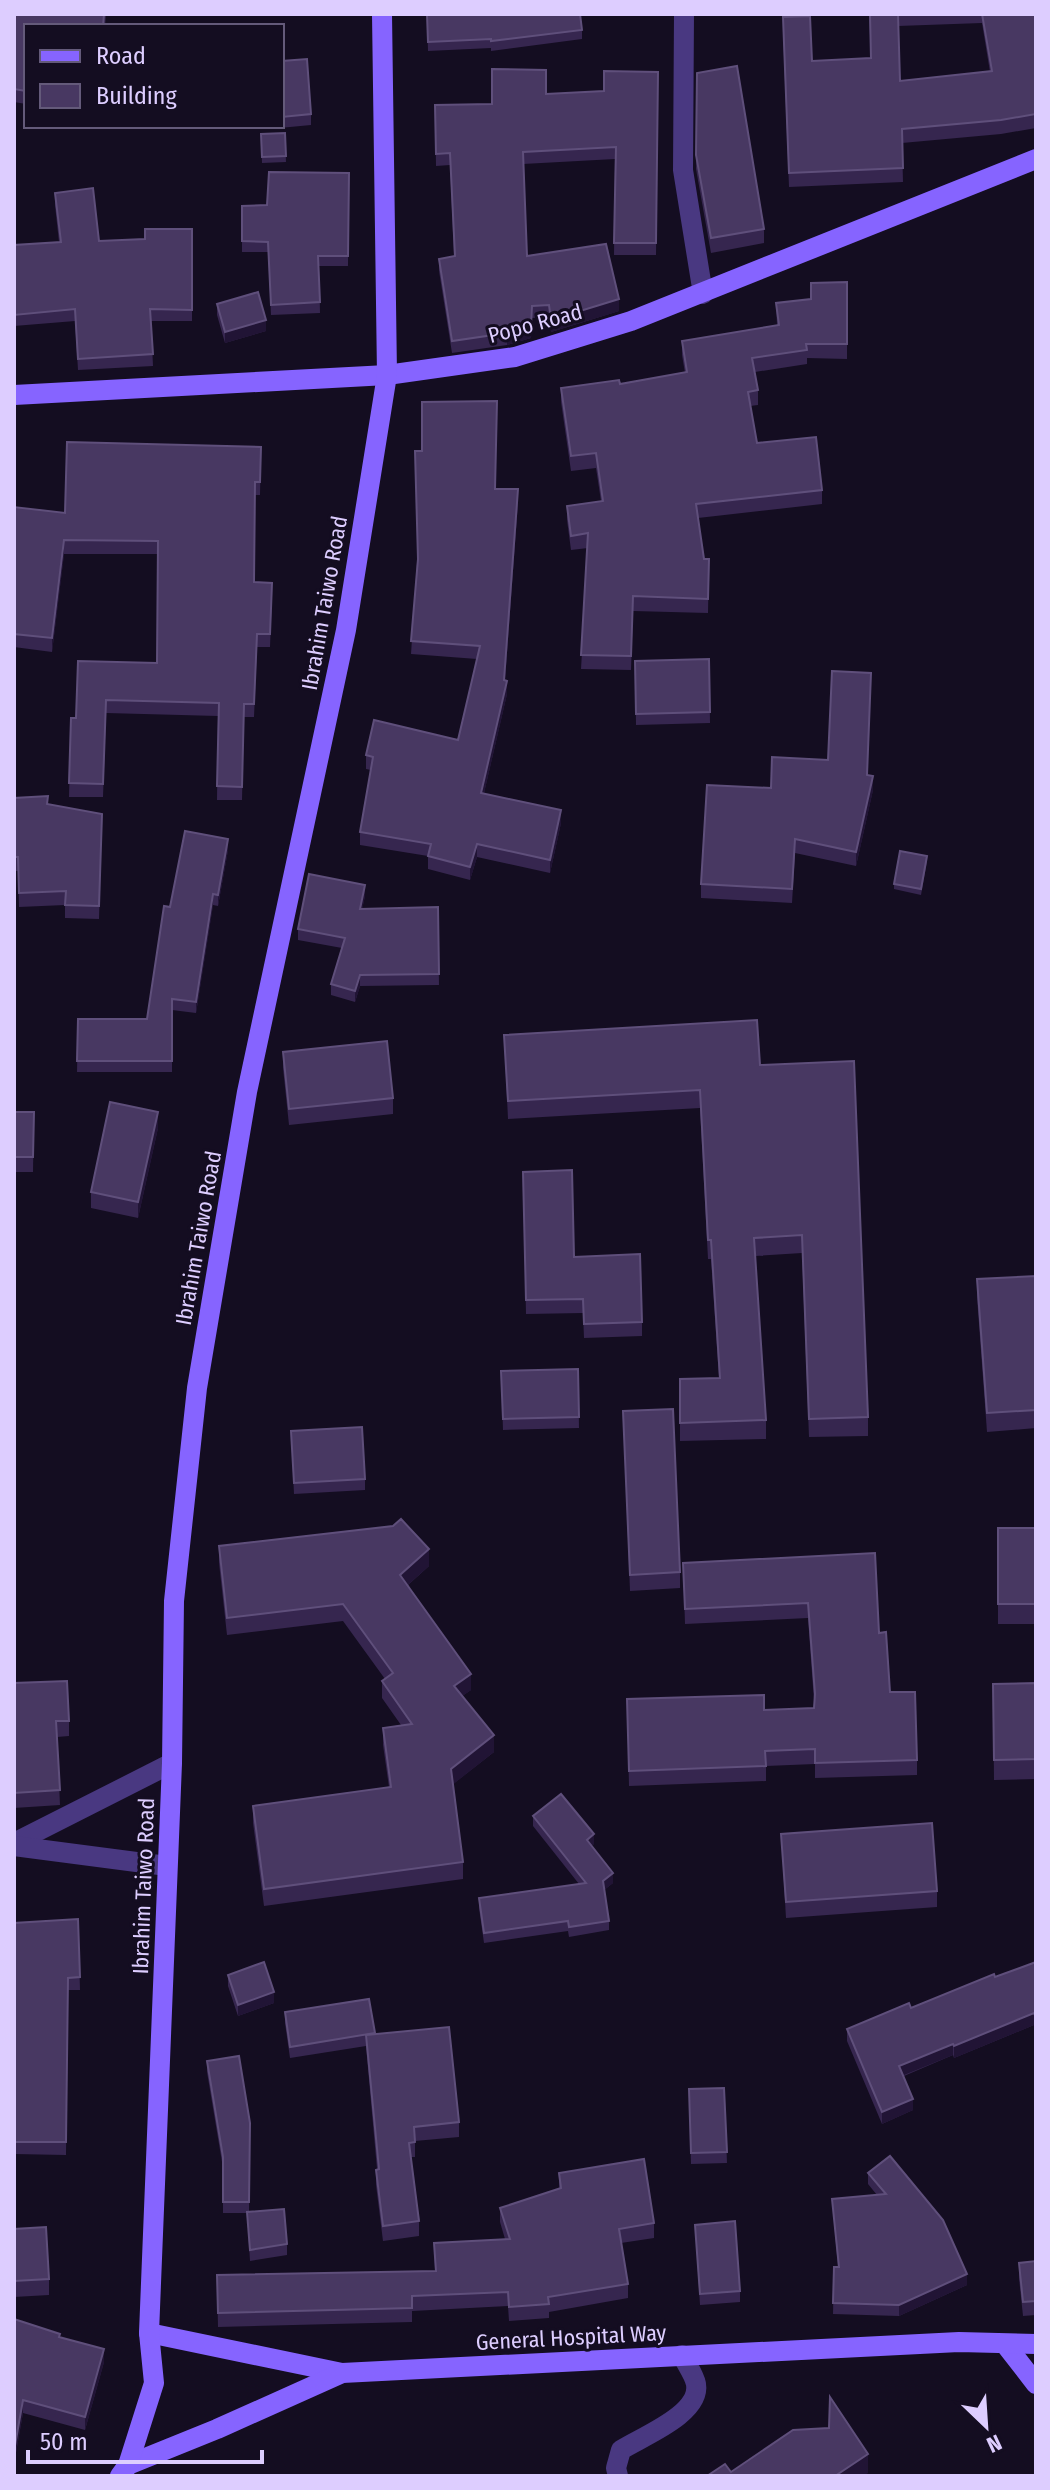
<svg xmlns="http://www.w3.org/2000/svg" width="1050" height="2490" font-family="'Fira Sans Condensed',sans-serif">
	<style>
		.lines { fill: none; stroke-linecap: round; stroke-linejoin: round }
		.minor { stroke: #493881; stroke-width: 20 }
		.secondary { stroke: #8664ff; stroke-width: 20 }
		.wall { fill: #36264f; fill-rule: evenodd }
		.shaded-wall { fill: #211435 }
		.building { fill: #483862; stroke: #5f4f7b; stroke-width: 2 }
		.labels { text-anchor: middle; stroke-width: 6; stroke-linejoin: round; paint-order: stroke }
		.street-label { font-size: 22px; fill: #ddcdff; stroke: #140d21 }
	</style>
	<rect width="100%" height="100%" fill="#140d21"/>
	<g class="lines">
		<g class="minor">
			<path d="M684,14L683,170L703,294"/>
			<path d="M14,1843L172,1763"/>
			<path d="M14,1846L167,1866"/>
			<path d="M618,2476L616,2468L621,2450C643,2436 701,2414 696,2384C694,2374 686,2364 682,2355"/>
		</g>
		<g class="secondary">
			<path d="M14,395L387,375L515,357L631,321L1036,159"/>
			<path d="M149,2333L342,2373"/>
			<path d="M1005,2344L1036,2384"/>
			<path d="M128,2465L217,2429L342,2373L959,2342L1036,2344"/>
			<path d="M120,2476L128,2465L154,2383L149,2333L172,1763L174,1601L197,1388L247,1092L346,630L387,375L382,14"/>
		</g>
	</g>
	<g class="wall">
		<path d="M14,14H106L105,26H26V104L14,102Z"/>
		<path d="M427,14L582,30V39L491,51V48L428,51Z"/>
		<path d="M869,14H1036V128L1001,134L902,143L903,182L789,187L783,31L812,61L871,58ZM982,23L990,72L900,81L898,26Z"/>
		<path d="M282,61L311,114V125L269,129L268,126H282Z"/>
		<path d="M658,72L656,255H614L615,159L523,164L527,256L619,311L551,332L549,317L532,318L531,338L507,345L452,353L439,271V259L454,256L450,165L436,166L435,105L492,104L546,94L604,91Z"/>
		<path d="M697,73L764,229V243L711,253L696,169Z"/>
		<path d="M285,133L286,162L262,163L261,134Z"/>
		<path d="M349,173L348,266H319L320,313L271,315L268,252H242V206L267,205Z"/>
		<path d="M55,193L99,241L145,239L192,229V321H151L153,366L78,370L75,321L14,326V245L59,242L55,205Z"/>
		<path d="M847,282V359L807,358V364L755,372L758,390V405L750,406L757,443L822,490V504L698,518L704,559H709L708,613L633,611L631,670L581,669L588,548L571,550L567,520V506L601,501L596,468L571,471L561,402V388L620,384L685,373L682,355V341L777,325L776,303L811,299Z"/>
		<path d="M217,304L266,331L225,343L217,315Z"/>
		<path d="M261,447L260,495H255L254,582L272,596L270,647H257L254,717H244L242,800H217L218,716L106,713L103,797H69L71,718H76L157,663L158,554H64L52,652L14,647V507L65,513Z"/>
		<path d="M422,451L495,489L518,502L505,680L507,694L484,793L561,823L550,873L477,857L470,880L428,869V856L360,845V832L371,770L366,769V755L458,740L477,659L411,654L417,562Z"/>
		<path d="M709,659L710,723L636,725L635,661Z"/>
		<path d="M867,775L873,790L856,866L795,853L792,903L701,898V884L771,788Z"/>
		<path d="M14,798L102,814L99,919L65,918V905L19,907L18,871H14Z"/>
		<path d="M228,850L218,906L213,905L196,1013L172,1010V1072H77L78,1019H147L170,907Z"/>
		<path d="M927,861L921,895L894,889V884Z"/>
		<path d="M365,896L362,909L438,907L439,985L360,986L355,1002L331,995V984L342,948L298,940V929Z"/>
		<path d="M504,1035L760,1065L868,1417V1436L809,1437L802,1253L755,1256L766,1420V1439L680,1441V1379L719,1378L711,1259H708L700,1108L508,1119Z"/>
		<path d="M283,1052L393,1098V1114L289,1125L283,1068Z"/>
		<path d="M14,1112H34L33,1172H14Z"/>
		<path d="M158,1128L138,1218L91,1208V1192Z"/>
		<path d="M523,1172L574,1257L642,1322V1336L584,1338L583,1313L526,1314Z"/>
		<path d="M1036,1276V1428L987,1432L977,1297V1279Z"/>
		<path d="M578,1369L579,1428L503,1430L501,1371Z"/>
		<path d="M623,1411L680,1572V1588L630,1591Z"/>
		<path d="M291,1431L365,1479V1490L294,1494Z"/>
		<rect x="998" y="1528" width="38" height="96"/>
		<path d="M219,1546L429,1566L408,1585L471,1690L462,1696L494,1752L453,1784L463,1862V1879L264,1906L253,1823V1806L389,1787L383,1745V1728L401,1725L382,1698V1681L385,1679L343,1621L227,1635L219,1563Z"/>
		<path d="M875,1553L879,1633L890,1692L917,1760V1775L815,1778V1764L766,1766V1781L629,1786L627,1699L764,1710L814,1708V1701L808,1618L685,1624L683,1563Z"/>
		<path d="M14,1683L69,1721V1736L57,1737L60,1805L14,1808Z"/>
		<path d="M1036,1683V1779L994,1780L993,1684Z"/>
		<path d="M533,1816L594,1844L591,1846L613,1883L604,1890L609,1921V1930L569,1937L568,1931L484,1943L479,1908V1898L579,1884L533,1826Z"/>
		<path d="M781,1834L937,1891V1907L786,1918Z"/>
		<path d="M78,1919L80,1990H68L66,2155L14,2154V1923Z"/>
		<path d="M1036,1962V2029L1034,2025L954,2058L953,2055L904,2076L913,2110L882,2124L847,2041V2029L911,2008Z"/>
		<path d="M228,1975L274,2003L238,2016L228,1986Z"/>
		<path d="M285,2012L375,2034L459,2122V2137L415,2141V2157H411L419,2221V2236L383,2241L376,2185V2170L377,2169L366,2046L290,2058L285,2023Z"/>
		<path d="M207,2061L250,2123L249,2212L287,2244V2255L250,2261L247,2213H223V2168L207,2072Z"/>
		<path d="M724,2088L727,2163L691,2164L689,2089Z"/>
		<path d="M559,2173L654,2223V2238L621,2243L628,2284V2298L549,2312V2318L509,2321L508,2306L412,2311V2322L218,2327L217,2275L435,2271L434,2243L505,2239L500,2222V2208L559,2189Z"/>
		<path d="M868,2173L967,2285L899,2316L833,2314L834,2267H838L832,2199L877,2195L868,2184Z"/>
		<path d="M695,2225L740,2291V2302L700,2305Z"/>
		<path d="M14,2229L49,2279V2295L14,2297Z"/>
		<path d="M1036,2261V2315L1023,2316L1019,2278V2263Z"/>
		<path d="M14,2319L60,2337L104,2362L85,2430L23,2413L14,2464Z"/>
	</g>
	<g class="shaded-wall">
		<path d="M619,299V311L551,332V320Z"/>
		<path d="M532,318L531,338L507,345V333Z"/>
		<path d="M266,320V331L225,343V332Z"/>
		<path d="M518,489V502L504,693V680Z"/>
		<path d="M64,540V554L52,652V638Z"/>
		<path d="M507,681V694L481,806V793Z"/>
		<path d="M873,776V790L856,866V852Z"/>
		<path d="M561,810V823L550,873V860Z"/>
		<path d="M228,839V850L218,906V895Z"/>
		<path d="M477,844V857L470,880V867Z"/>
		<path d="M365,885V896L360,920V909Z"/>
		<path d="M213,894V905L196,1013V1002Z"/>
		<path d="M360,975V986L355,1002V991Z"/>
		<path d="M158,1112V1128L138,1218V1202Z"/>
		<path d="M429,1549V1566L400,1592V1575Z"/>
		<path d="M471,1674V1690L454,1702V1686Z"/>
		<path d="M494,1735V1752L451,1786V1769Z"/>
		<path d="M594,1834V1844L587,1849V1840Z"/>
		<path d="M613,1873V1883L603,1891V1881Z"/>
		<path d="M274,1992V2003L238,2016V2005Z"/>
		<path d="M1034,2013V2025L954,2058V2046Z"/>
		<path d="M953,2044V2055L899,2077V2066Z"/>
		<path d="M913,2099V2110L882,2124V2112Z"/>
		<path d="M967,2274V2285L899,2316V2305Z"/>
		<path d="M104,2349V2362L85,2430V2417Z"/>
		<path d="M23,2400V2413L14,2464V2451Z"/>
		<path d="M868,2454V2473L864,2476H835Z"/>
	</g>
	<g class="building">
		<path d="M14,14H104L103,26H26V91L14,89Z"/>
		<path d="M427,14H580L582,30L491,41V39L428,42Z"/>
		<path d="M870,14H898L900,81L992,71L982,14H1036V114L1001,120L902,129L903,168L789,173L783,17L810,16L812,61L871,58Z"/>
		<path d="M307,59L311,114L282,117V61Z"/>
		<path d="M737,66L764,229L711,238L696,155L697,73Z"/>
		<path d="M492,69L546,70V94L604,91V71L658,72L656,243H614L616,147L523,152L527,256L606,244L619,299L551,320L549,305L532,306L531,326L507,333L452,341L439,259L455,256L450,153L436,154L435,105L492,104Z"/>
		<path d="M285,133L286,156L262,157L261,134Z"/>
		<path d="M269,172L349,173L348,256H318L320,302L271,305L268,242L242,241V206L267,205Z"/>
		<path d="M93,188L99,241L145,239V229H192V310L150,309L153,354L78,359L75,309L14,315V245L61,242L55,193Z"/>
		<path d="M847,282V344H806L807,350L752,358L758,390L748,392L757,443L816,437L822,490L696,504L704,559H709L708,599L633,596L631,656L581,655L588,533L571,536L567,506L603,501L596,453L571,456L561,388L619,380L620,384L687,372L682,341L779,325L776,303L811,299V283Z"/>
		<path d="M258,292L266,320L225,332L217,304Z"/>
		<path d="M497,401L495,489H518L504,680L507,681L481,793L561,810L550,860L477,844L470,867L428,856L431,844L360,832L373,757L366,755L374,720L458,740L480,646L411,641L418,559L415,451H422V402Z"/>
		<path d="M67,442L261,447L260,482H255L254,582L272,583L270,634H257L254,704H244L242,787L217,786L219,703L106,700L103,784L69,783L71,718H76L78,661L157,663L158,541L64,540L52,638L14,634V507L65,513Z"/>
		<path d="M709,659L710,712L636,714L635,661Z"/>
		<path d="M832,671L871,673L867,775L873,776L856,852L795,839L792,889L701,884L707,785L771,788L772,757L828,760Z"/>
		<path d="M48,796L47,804L102,814L99,906L65,905L66,891L19,893L18,857H14V798Z"/>
		<path d="M185,831L228,839L218,895L213,894L196,1002L172,999V1061H77L78,1019H147L164,906L170,907Z"/>
		<path d="M900,851L927,856L921,889L894,884Z"/>
		<path d="M309,874L365,885L360,909L438,907L439,974L360,975L355,991L331,984L345,938L298,929Z"/>
		<path d="M757,1020L760,1065L854,1061L868,1417L809,1419L802,1235L754,1238L766,1420L680,1423V1379L720,1378L711,1240H708L700,1090L508,1101L504,1035Z"/>
		<path d="M387,1041L393,1098L289,1109L283,1052Z"/>
		<path d="M110,1102L158,1112L138,1202L91,1192Z"/>
		<path d="M14,1112H34L33,1157H14Z"/>
		<path d="M572,1170L574,1257L640,1254L642,1322L584,1324L583,1299L526,1300L523,1172Z"/>
		<path d="M1036,1276V1410L987,1413L977,1279Z"/>
		<path d="M578,1369L579,1417L503,1419L501,1371Z"/>
		<path d="M673,1409L680,1572L630,1575L623,1411Z"/>
		<path d="M362,1427L365,1479L294,1483L291,1431Z"/>
		<path d="M401,1519L429,1549L400,1575L471,1674L454,1686L494,1735L451,1769L463,1862L264,1889L253,1806L391,1787L383,1728L412,1724L382,1681L393,1673L343,1604L227,1618L219,1546L393,1526Z"/>
		<rect x="998" y="1528" width="38" height="76"/>
		<path d="M875,1553L879,1633L886,1632L890,1692H915L917,1760L815,1763V1749L765,1751L766,1766L629,1771L627,1699L764,1695V1710L814,1708L815,1694L808,1603L685,1609L683,1563Z"/>
		<path d="M67,1681L69,1721H56L60,1790L14,1793V1683Z"/>
		<path d="M1036,1683V1759L994,1760L993,1684Z"/>
		<path d="M561,1794L594,1834L587,1840L613,1873L603,1881L609,1921L569,1927L568,1921L484,1933L479,1898L586,1883L533,1816Z"/>
		<path d="M932,1823L937,1891L786,1902L781,1834Z"/>
		<path d="M78,1919L80,1977L68,1978L66,2142H14V1923Z"/>
		<path d="M264,1962L274,1992L238,2005L228,1975Z"/>
		<path d="M1036,1962V2018L1034,2013L954,2046L953,2044L899,2066L913,2099L882,2112L847,2029L909,2003L911,2008L994,1974L995,1977Z"/>
		<path d="M369,1999L375,2033L290,2047L285,2012Z"/>
		<path d="M449,2027L459,2122L414,2127L415,2142L409,2143L419,2221L383,2226L376,2170L379,2169L366,2035Z"/>
		<path d="M239,2056L250,2123L249,2202H223V2157L207,2061Z"/>
		<path d="M724,2088L727,2152L691,2153L689,2089Z"/>
		<path d="M890,2156L943,2220L967,2274L899,2305L833,2303L834,2267H839L832,2199L886,2194L868,2173Z"/>
		<path d="M644,2159L654,2223L619,2229L628,2284L548,2297L549,2304L509,2307L508,2292L412,2296V2308L218,2313L217,2275L436,2271L434,2243L510,2239L500,2208L561,2188L559,2173Z"/>
		<path d="M284,2209L287,2244L250,2250L247,2212Z"/>
		<path d="M735,2221L740,2291L700,2294L695,2225Z"/>
		<path d="M46,2227L49,2279L14,2281V2229Z"/>
		<path d="M1036,2261V2301L1023,2302L1019,2263Z"/>
		<path d="M14,2319L60,2334L59,2337L104,2349L85,2417L23,2400L14,2451Z"/>
		<path d="M830,2397L868,2454L835,2476H707L725,2464L731,2472L793,2430L829,2428Z"/>
	</g>
	<g class="labels">
		<g class="street-label">
			<text transform="translate(535 323) rotate(-15)" y="8">Popo Road</text>
			<text transform="translate(324 603) rotate(-80)" y="8">Ibrahim Taiwo Road</text>
			<text transform="translate(198 1238) rotate(-80)" y="8">Ibrahim Taiwo Road</text>
			<text transform="translate(143 1886) rotate(-88)" y="8">Ibrahim Taiwo Road</text>
			<text transform="translate(571 2337) rotate(-3)" y="8">General Hospital Way</text>
		</g>
	</g>
	<rect width="1050" height="2490" fill="none" stroke="#ddcdff" stroke-width="32"/>
	<rect x="24" y="24" width="260" height="104" fill="#140d21" stroke="#645a7a" stroke-width="2"/>
	<rect x="40" y="50" width="40" height="12" fill="#8664ff" stroke="#645a7a" stroke-width="2"/>
	<text x="96" y="64" font-size="24" fill="#ddcdff">Road</text>
	<rect x="40" y="84" width="40" height="24" fill="#483862" stroke="#645a7a" stroke-width="2"/>
	<text x="96" y="104" font-size="24" fill="#ddcdff">Building</text>
	<g transform="translate(986 2426) rotate(155)" stroke="#140d21" stroke-width="6" paint-order="stroke">
	<path d="M0-6L14 30L0 20L-14 30Z" fill="#ddcdff"/>
	<text y="-12" font-size="22" font-weight="bold" text-anchor="middle" fill="#ddcdff">N</text>
	</g>
	<path d="M28 2450v12h234v-12" fill="none" stroke="#ddcdff" stroke-width="4"/>
	<text x="40" y="2450" font-size="24" fill="#ddcdff" stroke="#140d21" stroke-width="6" paint-order="stroke">50 m</text>
</svg>
